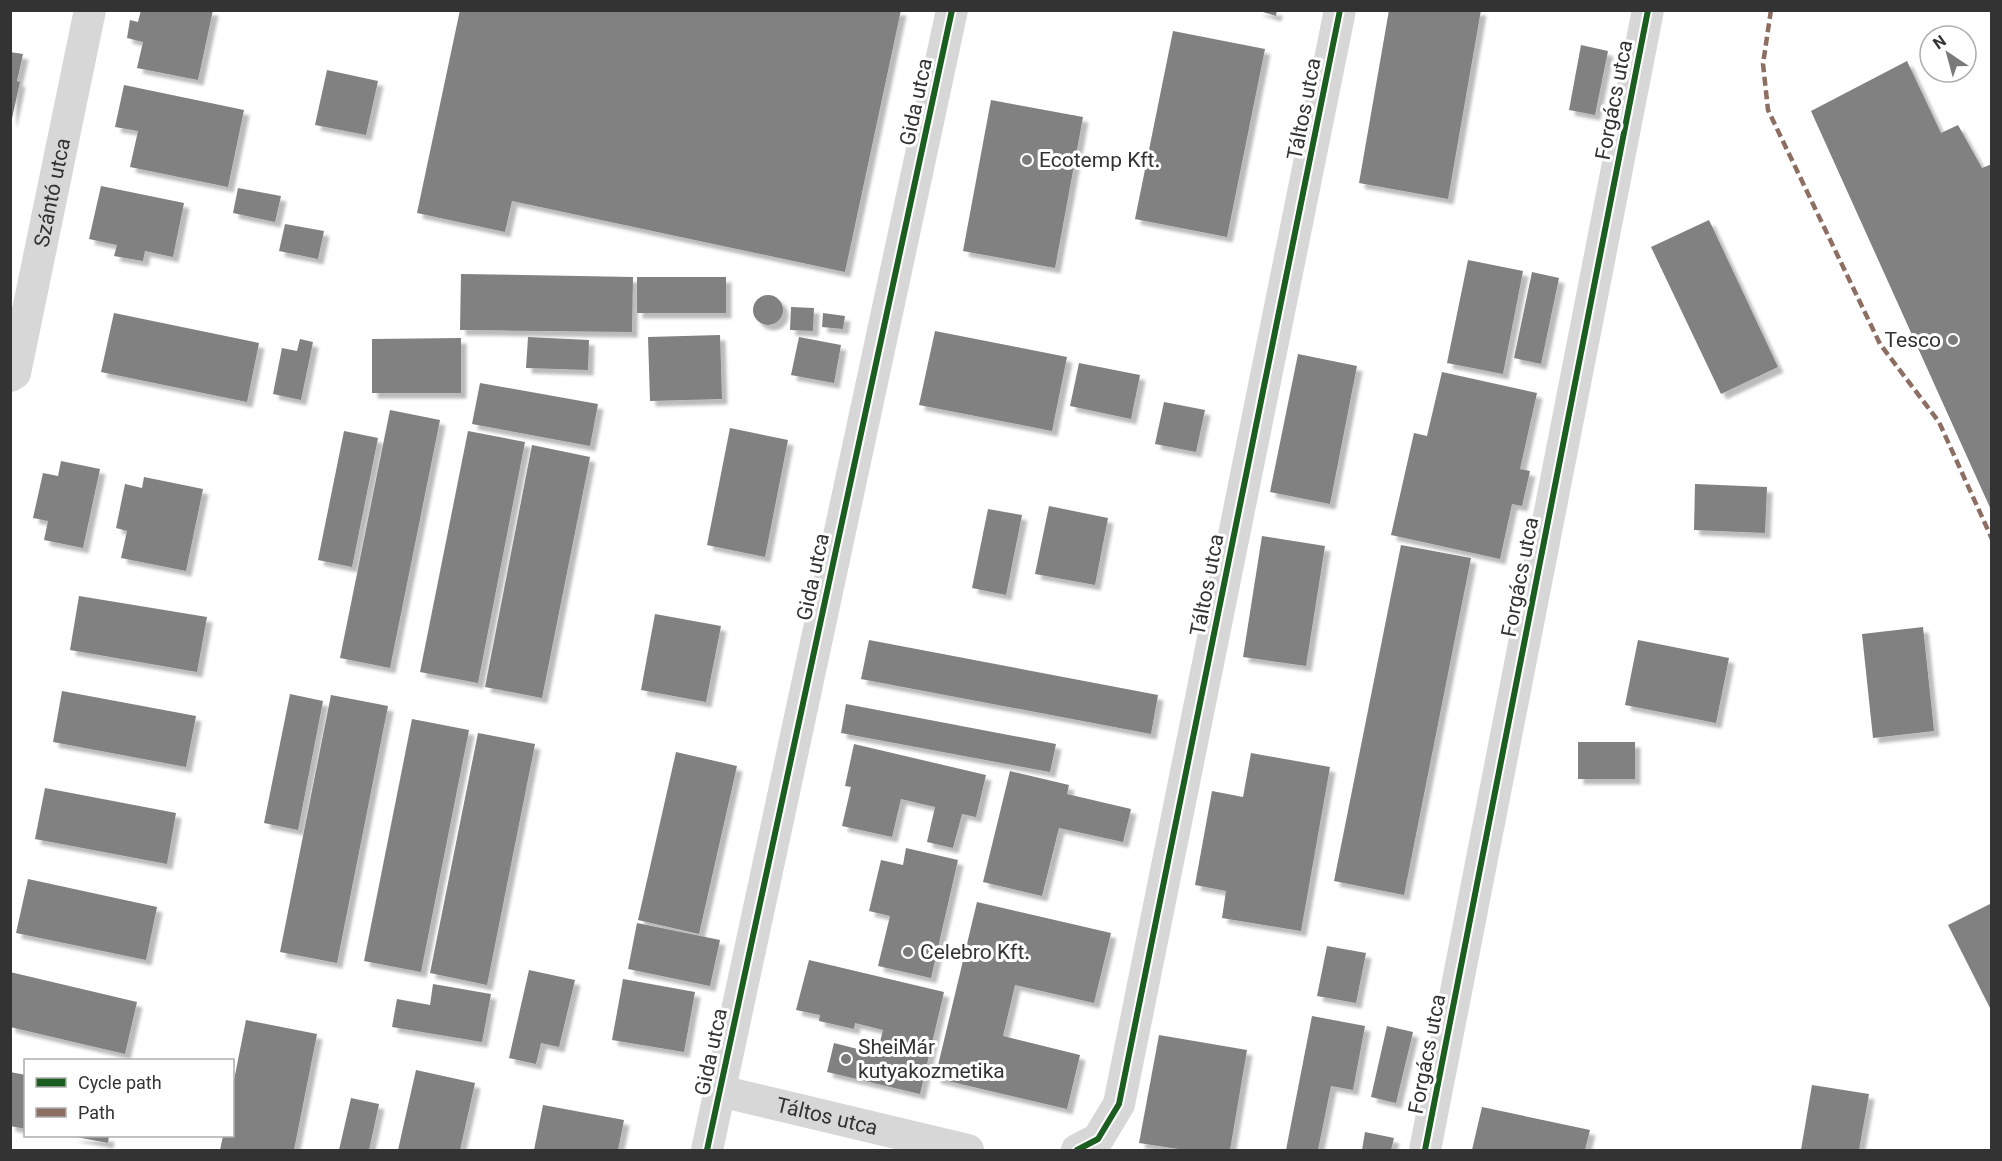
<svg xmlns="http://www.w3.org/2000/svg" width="2002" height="1161" font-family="Roboto,sans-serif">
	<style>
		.building { fill: #818181; filter: url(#shadow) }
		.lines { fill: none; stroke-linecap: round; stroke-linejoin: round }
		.street { stroke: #d7d7d7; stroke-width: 32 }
		.quiet { stroke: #8d6e63; stroke-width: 4.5; stroke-dasharray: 9 4.5; stroke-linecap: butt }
		.cycleway-casing { stroke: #fff; stroke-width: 10 }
		.cycleway { stroke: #1b5e20; stroke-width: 6 }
		.poi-dot { fill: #7a7a7a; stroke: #fff; stroke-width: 2 }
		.labels { text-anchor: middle; stroke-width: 6; stroke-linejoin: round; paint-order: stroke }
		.street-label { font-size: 21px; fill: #333; stroke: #fff }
		.poi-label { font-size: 21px; fill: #333; stroke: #fff; text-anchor: start }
	</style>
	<defs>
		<filter id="shadow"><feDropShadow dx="5.5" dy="5.5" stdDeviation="1.5" flood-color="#0004"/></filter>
	</defs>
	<rect width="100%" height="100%" fill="#fff"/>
	<g class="building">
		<path d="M141,10H213L198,80L137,68L143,42L127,38L130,20L138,22Z"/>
		<path d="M460,10H901L845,272L512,201L505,232L417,213Z"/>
		<path d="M1256,10H1277L1276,16Z"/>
		<path d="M1389,10H1481L1448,199L1359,183Z"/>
		<path d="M1173,31L1265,49L1227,237L1135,219Z"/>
		<path d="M1581,45L1608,51L1595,115L1569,110Z"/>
		<path d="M10,52L23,54L17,81L20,82L11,123Z"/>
		<path d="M1907,61L1941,133L1958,125L1982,168L1992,164V512L1811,111Z"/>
		<path d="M327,70L378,81L366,135L315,125Z"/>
		<path d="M124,85L244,110L228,187L130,167L138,131L115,127Z"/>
		<path d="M991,100L1083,117L1055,268L963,251Z"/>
		<path d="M101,186L184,203L173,257L145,251L143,261L114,256L117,245L89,239Z"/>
		<path d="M238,188L281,196L275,222L233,213Z"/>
		<path d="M1709,220L1778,367L1721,394L1651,247Z"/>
		<path d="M285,224L324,231L318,259L279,251Z"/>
		<path d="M1468,260L1523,271L1503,374L1447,363Z"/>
		<path d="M1532,272L1559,278L1541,364L1514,358Z"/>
		<path d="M461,274L633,277L632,332L460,330Z"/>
		<rect x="637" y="277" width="89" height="36"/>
		<circle cx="768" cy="310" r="15"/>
		<path d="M791,307L814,308L813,331L790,330Z"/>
		<path d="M114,313L259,343L247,402L101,372Z"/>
		<path d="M823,313L845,316L843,329L822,327Z"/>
		<path d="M935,331L1067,357L1052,431L919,405Z"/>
		<path d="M720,335L722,399L650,401L648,337Z"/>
		<path d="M528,337L589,340L588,370L526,368Z"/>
		<path d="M799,337L841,345L834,383L791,375Z"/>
		<path d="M461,338V393H372V339Z"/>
		<path d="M300,339L313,342L301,400L273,394L282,348L297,351Z"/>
		<path d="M1298,354L1357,366L1330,504L1270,492Z"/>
		<path d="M1079,363L1140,375L1131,419L1070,406Z"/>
		<path d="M1442,372L1537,393L1520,469L1530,471L1522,506L1512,504L1500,559L1391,535L1414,433L1427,436Z"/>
		<path d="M480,383L598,404L590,446L472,424Z"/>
		<path d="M1164,402L1205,410L1196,452L1155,444Z"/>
		<path d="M390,410L440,420L390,668L340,658Z"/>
		<path d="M730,428L788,440L765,557L707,545Z"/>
		<path d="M344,431L378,438L352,567L318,560Z"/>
		<path d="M468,431L525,442L478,683L420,672Z"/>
		<path d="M532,445L590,457L542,698L485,687Z"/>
		<path d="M61,461L100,469L83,548L44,540L48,521L33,518L43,473L58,476Z"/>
		<path d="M144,477L203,489L186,571L121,558L127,531L116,528L125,484L142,488Z"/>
		<path d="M1695,484L1767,487L1765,533L1694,530Z"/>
		<path d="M1049,506L1108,518L1095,585L1035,574Z"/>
		<path d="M988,509L1022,515L1006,595L972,588Z"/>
		<path d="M1262,536L1325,546L1306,666L1243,657Z"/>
		<path d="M1401,545L1471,558L1404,895L1334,881Z"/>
		<path d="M79,596L207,617L197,672L70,650Z"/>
		<path d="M655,614L721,626L706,702L641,690Z"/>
		<path d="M1923,627L1934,731L1873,738L1862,634Z"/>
		<path d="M869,640L1158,695L1151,734L861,679Z"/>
		<path d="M1638,640L1729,658L1716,723L1625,705Z"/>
		<path d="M62,691L196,716L186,767L53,742Z"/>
		<path d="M290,694L323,701L298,830L264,823Z"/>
		<path d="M331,695L388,706L337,963L280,952Z"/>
		<path d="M846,704L1056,744L1050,772L841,733Z"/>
		<path d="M412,719L469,730L421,972L364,961Z"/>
		<path d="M478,733L535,744L487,985L430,973Z"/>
		<rect x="1578" y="742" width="57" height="37"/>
		<path d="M854,744L986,775L976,817L962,814L953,848L927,842L935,807L901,799L892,837L842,826L851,787L845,786Z"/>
		<path d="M676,752L737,766L699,934L638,920Z"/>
		<path d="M1251,753L1330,767L1301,931L1222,918L1226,891L1195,885L1212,791L1243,797Z"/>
		<path d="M1010,771L1069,785L1067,794L1131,809L1123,842L1059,828L1042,896L983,882Z"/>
		<path d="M45,788L176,813L167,864L35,839Z"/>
		<path d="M906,848L958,860L931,978L878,966L890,916L869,911L881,860L903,865Z"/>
		<path d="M28,879L157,907L146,960L16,933Z"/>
		<path d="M977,902L1111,933L1094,1003L1015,985L1003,1036L1080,1055L1067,1109L935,1078Z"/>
		<path d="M1992,903V1012L1948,925Z"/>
		<path d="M637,923L720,940L710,986L628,969Z"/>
		<path d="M1327,946L1366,953L1356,1003L1317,996Z"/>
		<path d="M809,960L944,992L920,1094L827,1072L834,1043L877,1054L883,1030L855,1023L854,1029L819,1021L820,1015L796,1010Z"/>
		<path d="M529,970L575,980L559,1047L541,1043L536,1064L509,1058Z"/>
		<path d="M10,972L137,1002L125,1054L10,1027Z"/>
		<path d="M623,979L695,992L684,1052L612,1040Z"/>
		<path d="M433,984L491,994L482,1042L392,1027L397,999L430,1005Z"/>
		<path d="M1312,1016L1365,1026L1353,1090L1331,1086L1318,1150H1286Z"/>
		<path d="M246,1020L317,1034L294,1150H220L223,1136H232V1090Z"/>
		<path d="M1387,1026L1413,1032L1396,1103L1371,1097Z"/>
		<path d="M1159,1035L1247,1050L1230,1150H1185L1139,1143Z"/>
		<path d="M416,1070L475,1083L460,1150H398Z"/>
		<path d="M10,1072L26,1075V1129L10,1126Z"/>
		<path d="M1812,1085L1869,1094L1859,1150H1801Z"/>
		<path d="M351,1098L379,1104L369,1150H339Z"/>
		<path d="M543,1105L624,1120L618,1150H534Z"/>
		<path d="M1482,1107L1590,1130L1585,1150H1472Z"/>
		<path d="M1365,1132L1394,1138L1391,1150H1362Z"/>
		<path d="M71,1136H109L108,1143Z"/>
	</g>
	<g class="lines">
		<g class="street">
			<path id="s1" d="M10,376L15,373L90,10"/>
			<path id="s2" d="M720,1091L968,1150"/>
			<path d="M707,1150L952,10"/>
			<path d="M1077,1150L1098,1139L1119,1104L1340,10"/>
			<path d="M1425,1150L1648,10"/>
		</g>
		<path class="quiet" d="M1771,10L1763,64L1768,110L1880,344L1939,422L1992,539"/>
		<defs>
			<g id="cycleway">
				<path d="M707,1150L952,10"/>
				<path d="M1077,1150L1098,1139L1119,1104L1340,10"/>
				<path d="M1425,1150L1648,10"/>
			</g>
		</defs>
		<use href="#cycleway" class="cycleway-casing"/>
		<use href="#cycleway" class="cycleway"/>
	</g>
	<g class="poi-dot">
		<circle cx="1027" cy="160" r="6"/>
		<circle cx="1953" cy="340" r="6"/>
		<circle cx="908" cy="952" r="6"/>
		<circle cx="846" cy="1059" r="6"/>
	</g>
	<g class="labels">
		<g class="street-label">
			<text transform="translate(1614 100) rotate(-79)" y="7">Forgács utca</text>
			<text transform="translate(916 102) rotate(-78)" y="7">Gida utca</text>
			<text transform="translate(1304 109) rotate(-79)" y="7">Táltos utca</text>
			<text dy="7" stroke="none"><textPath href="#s1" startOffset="190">Szántó utca</textPath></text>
			<text transform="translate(813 577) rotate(-78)" y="7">Gida utca</text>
			<text transform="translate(1520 577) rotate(-79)" y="7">Forgács utca</text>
			<text transform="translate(1207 585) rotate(-79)" y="7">Táltos utca</text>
			<text transform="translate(711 1052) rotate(-78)" y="7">Gida utca</text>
			<text transform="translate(1427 1054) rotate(-79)" y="7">Forgács utca</text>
			<text dy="7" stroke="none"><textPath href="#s2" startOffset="110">Táltos utca</textPath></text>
		</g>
		<g class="poi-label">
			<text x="1039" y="167">Ecotemp Kft.</text>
			<text x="1941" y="347" text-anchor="end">Tesco</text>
			<text x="920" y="959">Celebro Kft.</text>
			<text x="858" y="1054">SheiMár<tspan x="858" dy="24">kutyakozmetika</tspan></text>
		</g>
	</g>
	<rect width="2002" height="1161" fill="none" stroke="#333333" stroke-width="24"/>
	<rect x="24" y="1059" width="210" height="78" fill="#ffffff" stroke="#adadad" stroke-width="1.5"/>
	<rect x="36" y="1078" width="30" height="9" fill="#1b5e20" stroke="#adadad" stroke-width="1.5"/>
	<text x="78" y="1089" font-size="18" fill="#333333">Cycle path</text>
	<rect x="36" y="1108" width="30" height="9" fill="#8d6e63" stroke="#adadad" stroke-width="1.5"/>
	<text x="78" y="1119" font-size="18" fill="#333333">Path</text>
	<g transform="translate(1948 54) rotate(324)"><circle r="28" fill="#ffffff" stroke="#adadad" stroke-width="1.5"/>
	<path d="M0-4.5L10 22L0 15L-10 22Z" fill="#7a7a7a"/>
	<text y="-9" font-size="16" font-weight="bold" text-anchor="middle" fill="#333333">N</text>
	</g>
</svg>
